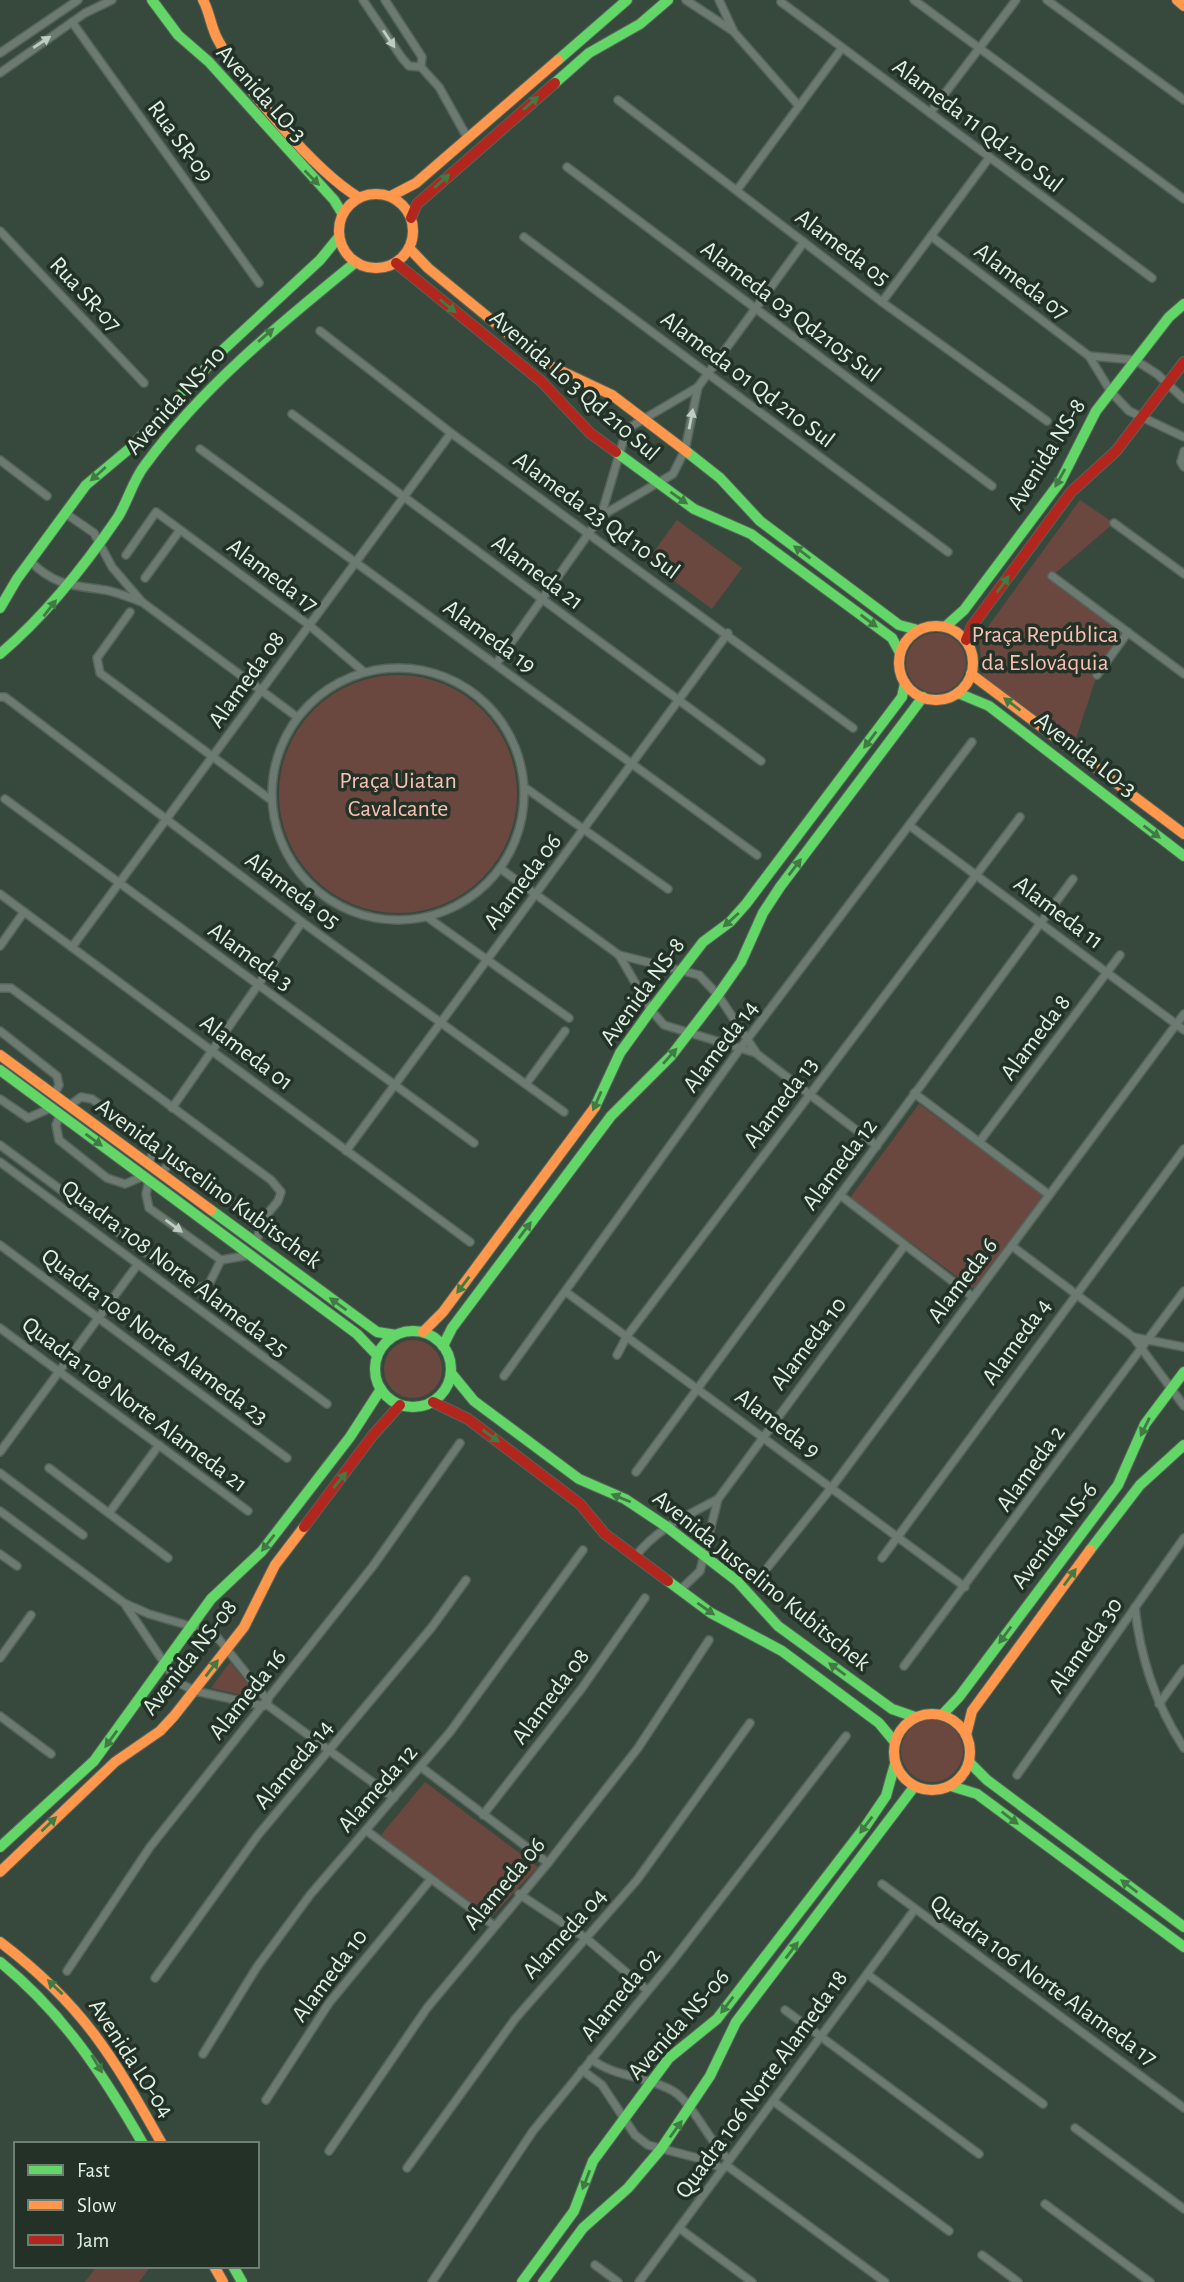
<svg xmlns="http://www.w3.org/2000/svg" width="1184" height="2282" font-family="'Alegreya Sans',sans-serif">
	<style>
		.green { fill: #6b483f }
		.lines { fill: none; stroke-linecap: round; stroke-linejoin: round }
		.street-casing { stroke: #55645a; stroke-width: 10 }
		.fast-casing { stroke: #55645a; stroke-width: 12 }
		.slow-casing { stroke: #55645a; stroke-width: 12 }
		.jam-casing { stroke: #55645a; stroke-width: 12 }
		.street { stroke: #6d7a71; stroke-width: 7 }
		.fast { stroke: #63d668; stroke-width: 10 }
		.slow { stroke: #ff974d; stroke-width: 10 }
		.jam { stroke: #b3261e; stroke-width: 10 }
		.oneway { fill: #bdcdc1 }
		.oneway2 { fill: #407b44 }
		.labels { text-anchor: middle; stroke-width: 7; stroke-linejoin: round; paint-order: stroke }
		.street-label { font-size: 24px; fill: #dff1e3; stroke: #233127 }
		.park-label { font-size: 24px; fill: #f8c1b4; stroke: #233127 }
	</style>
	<rect width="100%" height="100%" fill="#37493c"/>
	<g class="green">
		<path d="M1080,500L1114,523L1052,576L1128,632L1097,675L1074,744L983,677L979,639Z"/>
		<path d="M677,520L742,568L712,609L647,561Z"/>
		<circle cx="936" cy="663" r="30"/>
		<circle cx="398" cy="794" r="119"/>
		<path d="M919,1104L1043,1195L974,1289L850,1198Z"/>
		<circle cx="413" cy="1369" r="29"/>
		<path d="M230,1662L259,1698V1699L211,1688Z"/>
		<circle cx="932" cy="1751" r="31"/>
		<path d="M425,1782L538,1867L489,1919L381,1835Z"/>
		<path d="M97,2266H151L139,2282H85Z"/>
	</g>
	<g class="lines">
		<defs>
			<g id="street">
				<path d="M363,0L402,58L409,66L421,67L439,87L467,137"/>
				<path d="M385,0L422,57L421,67"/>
				<path d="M686,0L733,31L799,106"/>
				<path d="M719,0L733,30"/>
				<path d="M914,0L1184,199"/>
				<path d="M1047,0L1184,100"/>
				<path d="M781,2L1152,278"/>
				<path d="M72,22L259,283"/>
				<path d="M0,53L78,0"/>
				<path d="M0,73L85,13L112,0"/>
				<path d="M618,100L882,302L1047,421"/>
				<path d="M930,113L1016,0"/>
				<path d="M567,167L992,486"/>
				<path d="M737,190L842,48"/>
				<path d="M0,231L144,383"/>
				<path d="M931,236L1089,356L1111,392L1129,411L1184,437"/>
				<path d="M524,237L948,552"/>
				<path d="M882,302L989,158"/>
				<path d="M320,331L451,433L853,728"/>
				<path d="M1089,356L1135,360L1157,374L1184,399"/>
				<path d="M292,414L761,761"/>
				<path d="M200,449L757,855"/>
				<path d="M1184,451L1181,462L1184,467"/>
				<path d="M0,460L47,496"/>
				<path d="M65,513L94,533L112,567L142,602L297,717"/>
				<path d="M601,516L673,474L685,450L698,387"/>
				<path d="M1114,523L1184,574"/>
				<path d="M126,555L156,512L309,625L364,672"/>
				<path d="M30,561C55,586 72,585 105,590C117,592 130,598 142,602"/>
				<path d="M1052,576L1184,674"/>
				<path d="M145,578L180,530"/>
				<path d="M130,612L97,658L100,673L271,800"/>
				<path d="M496,664L601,516L625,435L632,426L698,387L804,242"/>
				<circle cx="398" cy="794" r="126"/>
				<path d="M1097,675L1128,632"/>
				<path d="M0,697H5L302,922L564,1112"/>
				<path d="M527,789L668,889"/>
				<path d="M5,799L474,1143"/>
				<path d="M910,826L1184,1030"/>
				<path d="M501,869L619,955L699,975L718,995L757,1054L877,1146"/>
				<path d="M0,894L470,1242"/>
				<path d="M427,917L569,1018"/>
				<path d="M0,946L24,912"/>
				<path d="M72,947L451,433"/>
				<path d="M619,955L651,1010L664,1025L756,1053"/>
				<path d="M0,988H11L271,1180L281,1192L278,1201L260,1223L257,1243"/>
				<path d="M0,1031L57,1076L59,1085L54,1095"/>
				<path d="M526,1084L565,1031"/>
				<path d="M914,1093L1048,1194"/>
				<path d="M0,1099L28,1118L51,1108"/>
				<path d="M69,1106L81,1097L92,1099L152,1142L154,1150L148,1164"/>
				<path d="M172,1108L302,922"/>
				<path d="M60,1115L56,1125L59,1140L107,1178L125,1184L144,1176"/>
				<path d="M980,1141L1120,955"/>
				<path d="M0,1145L194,1288L208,1286L221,1260"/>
				<path d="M346,1151L728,633"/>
				<path d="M0,1162L327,1404"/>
				<path d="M160,1173L171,1163L186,1165L260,1223"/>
				<path d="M149,1180L146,1194L149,1208L221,1260L250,1255"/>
				<path d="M840,1195L973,1297"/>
				<path d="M0,1245L287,1458"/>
				<path d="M1012,1246L1133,1337L1184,1406"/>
				<path d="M566,1292L965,1587"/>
				<path d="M0,1328L248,1511"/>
				<path d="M1133,1337L1184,1347"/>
				<path d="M617,1355L627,1336L1020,817"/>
				<path d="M504,1376L739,1050L972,742"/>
				<path d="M0,1452L138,1264"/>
				<path d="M49,1468L168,1558"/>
				<path d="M636,1472L1073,879"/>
				<path d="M0,1473L83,1535"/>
				<path d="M0,1511L124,1603L149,1614L214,1633L268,1701"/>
				<path d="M109,1513L159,1445"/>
				<path d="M0,1554L17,1566"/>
				<path d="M635,1557C656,1529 688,1515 718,1499"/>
				<path d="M882,1558L1184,1149"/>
				<path d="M768,1567L832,1487L1184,1014"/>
				<path d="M680,1590L700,1571L718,1499L905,1245"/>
				<path d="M126,1606L177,1682L195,1691L264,1706"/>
				<path d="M1135,1607C1140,1658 1156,1705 1184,1748"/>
				<path d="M0,1658L31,1615"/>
				<path d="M904,1666L1184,1291"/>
				<path d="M266,1704L394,1798"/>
				<path d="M1159,1704L1184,1669"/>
				<path d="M0,1716L51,1754"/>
				<path d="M421,1767L548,1863"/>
				<path d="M1017,1775L1184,1538"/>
				<path d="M483,1815L582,1688L645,1598"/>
				<path d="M367,1831L493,1925"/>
				<path d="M882,1884L1184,2108"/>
				<path d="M519,1894L587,1939L647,1990"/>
				<path d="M67,1971L150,1847L373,1566L460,1443"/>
				<path d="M867,1974L1043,2104"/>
				<path d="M155,1978L258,1835L432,1627L466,1580"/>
				<path d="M785,2010L979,2154"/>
				<path d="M203,2054L257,1967L310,1895L450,1732L583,1550"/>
				<path d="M591,2059C616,2078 648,2076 673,2091C694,2104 709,2142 729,2160"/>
				<path d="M582,2070L602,2085L635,2135L648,2145L705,2160L723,2169"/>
				<path d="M266,2100L329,2003L431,1879"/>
				<path d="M773,2101L949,2231"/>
				<path d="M1075,2128L1184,2209"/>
				<path d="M329,2151L427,2008L548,1863L638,1748L709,1640"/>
				<path d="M726,2165L885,2282"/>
				<path d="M407,2168L515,2019L637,1880L750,1723"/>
				<path d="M1045,2204L1150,2282"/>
				<path d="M679,2228L752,2282"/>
				<path d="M982,2255L1018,2282"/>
				<path d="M595,2265L618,2282"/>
				<path d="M432,2282L533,2131L674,1959L846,1736"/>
				<path d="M639,2282L915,1909"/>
			</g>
			<g id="fast">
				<path d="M152,0L178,35L209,62L334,200L342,213"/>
				<path d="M558,60L627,0"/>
				<path d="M555,83L589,53L640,24L668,0"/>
				<path d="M616,452L694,509L751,534L892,638L900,653"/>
				<path d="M687,452L720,478L760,521L899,625L918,630"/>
				<path d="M0,608L17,579L86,485L129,449L224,349L320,260L338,238"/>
				<path d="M945,627L964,610L1060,482L1096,411L1169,317L1184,304"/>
				<path d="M0,654C46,615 84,567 118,517C128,501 133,480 145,465C204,385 280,324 356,262"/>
				<path d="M958,693L989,706L1184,856"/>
				<path d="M0,1070L357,1334L377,1355"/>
				<path d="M595,1107L620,1053L651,1010L703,942L730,922L746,904L902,697L905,683"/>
				<path d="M211,1210L377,1332L396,1335"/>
				<circle cx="413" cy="1369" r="38"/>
				<path d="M443,1346L452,1328L611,1116L671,1056L718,995L741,962L763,913L780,887L923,697"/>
				<path d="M451,1373L474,1401L579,1479L625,1499L667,1527L737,1581L778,1626L892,1709L915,1717"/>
				<path d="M1090,1550L1140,1485L1184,1445"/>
				<path d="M668,1581L711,1613L782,1651L879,1723L894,1741"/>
				<path d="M942,1715L959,1697L1118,1485L1145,1424L1184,1372"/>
				<path d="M969,1762L987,1780L1184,1927"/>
				<path d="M951,1786L977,1794L1184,1947"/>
				<path d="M0,1847L94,1761L211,1599L262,1551L350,1437L381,1389"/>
				<path d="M0,1962C63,2013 103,2074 143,2144"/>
				<path d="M233,2266L242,2282"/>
				<path d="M522,2282L574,2211L593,2161L669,2058L717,2019L865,1827L886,1796L895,1764"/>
				<path d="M543,2282L583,2228L628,2188L661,2149L710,2076L736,2022L914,1787"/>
			</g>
			<g id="slow">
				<path d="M203,0C210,13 211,28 218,40C242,85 315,171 358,197"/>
				<path d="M1177,0L1184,6"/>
				<circle cx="376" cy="231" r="37"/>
				<path d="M391,196L416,183L558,60"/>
				<path d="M409,248L428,268L544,363L612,395L687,452"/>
				<circle cx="936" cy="663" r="37"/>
				<path d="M971,674L1184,834"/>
				<path d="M0,1055L211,1210"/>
				<path d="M423,1332L443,1312L595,1107"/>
				<circle cx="932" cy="1752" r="38"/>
				<path d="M966,1735L972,1711L1090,1550"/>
				<path d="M0,1872L115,1762L160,1731L174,1716L244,1627L275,1565L304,1527"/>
				<path d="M0,1942C83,2005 112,2055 162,2144"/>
				<path d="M214,2266L223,2282"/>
			</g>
			<g id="jam">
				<path d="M411,218L417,204L555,83"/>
				<path d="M396,263L541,381L590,433L616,452"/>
				<path d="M966,640L972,626L1071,492L1116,451L1184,362"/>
				<path d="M433,1402L468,1419L580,1504L605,1534L668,1581"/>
				<path d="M304,1527L373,1435L400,1405"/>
			</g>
		</defs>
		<use href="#street" class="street-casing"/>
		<use href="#fast" class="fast-casing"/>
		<use href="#slow" class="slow-casing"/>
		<use href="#jam" class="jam-casing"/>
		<use href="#street" class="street"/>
		<use href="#fast" class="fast"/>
		<use href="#slow" class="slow"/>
		<use href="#jam" class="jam"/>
	</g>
	<defs><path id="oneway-solid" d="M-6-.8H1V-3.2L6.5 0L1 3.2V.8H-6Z" transform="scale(1.75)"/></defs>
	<g class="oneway">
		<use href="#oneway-solid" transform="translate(389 39) rotate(56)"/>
		<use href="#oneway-solid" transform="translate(42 42) rotate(-34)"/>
		<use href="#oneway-solid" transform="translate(691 419) rotate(-79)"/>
		<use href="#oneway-solid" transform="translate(174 1226) rotate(36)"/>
	</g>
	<g class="oneway2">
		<use href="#oneway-solid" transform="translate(531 103) rotate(-41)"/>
		<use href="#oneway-solid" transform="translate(312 178) rotate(45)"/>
		<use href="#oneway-solid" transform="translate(442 181) rotate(-42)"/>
		<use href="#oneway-solid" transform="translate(448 306) rotate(39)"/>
		<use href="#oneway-solid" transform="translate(266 335) rotate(-41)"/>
		<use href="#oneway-solid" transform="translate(98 474) rotate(138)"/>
		<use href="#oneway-solid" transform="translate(1060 478) rotate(119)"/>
		<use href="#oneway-solid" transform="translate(679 498) rotate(35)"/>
		<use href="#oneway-solid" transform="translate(802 552) rotate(-143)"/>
		<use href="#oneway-solid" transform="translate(1003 584) rotate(-54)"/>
		<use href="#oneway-solid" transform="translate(50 608) rotate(-52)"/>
		<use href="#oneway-solid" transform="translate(869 621) rotate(37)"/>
		<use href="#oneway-solid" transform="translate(1012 704) rotate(-143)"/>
		<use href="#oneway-solid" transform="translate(870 740) rotate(127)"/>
		<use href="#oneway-solid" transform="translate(1152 832) rotate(37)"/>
		<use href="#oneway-solid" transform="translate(795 867) rotate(-53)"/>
		<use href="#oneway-solid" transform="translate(731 920) rotate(138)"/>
		<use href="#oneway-solid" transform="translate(670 1056) rotate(-49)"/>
		<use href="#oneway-solid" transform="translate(597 1101) rotate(114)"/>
		<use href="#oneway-solid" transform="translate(94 1140) rotate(36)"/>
		<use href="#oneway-solid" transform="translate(525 1230) rotate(-53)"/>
		<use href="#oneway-solid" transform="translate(463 1285) rotate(127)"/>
		<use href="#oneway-solid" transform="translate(338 1304) rotate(-144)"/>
		<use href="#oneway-solid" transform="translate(1145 1427) rotate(116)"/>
		<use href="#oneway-solid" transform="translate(491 1436) rotate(37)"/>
		<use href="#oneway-solid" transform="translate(340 1480) rotate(-51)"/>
		<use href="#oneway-solid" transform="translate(621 1498) rotate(-158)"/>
		<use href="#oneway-solid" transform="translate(268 1543) rotate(128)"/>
		<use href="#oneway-solid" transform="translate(1070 1577) rotate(-54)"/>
		<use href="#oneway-solid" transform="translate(706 1609) rotate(35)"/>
		<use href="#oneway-solid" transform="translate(1005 1635) rotate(126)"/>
		<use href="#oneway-solid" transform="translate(212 1668) rotate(-53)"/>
		<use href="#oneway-solid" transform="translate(837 1669) rotate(-144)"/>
		<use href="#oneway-solid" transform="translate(111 1739) rotate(126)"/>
		<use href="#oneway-solid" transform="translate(1010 1818) rotate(37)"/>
		<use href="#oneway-solid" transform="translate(49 1824) rotate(-44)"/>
		<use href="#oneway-solid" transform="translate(866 1825) rotate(127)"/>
		<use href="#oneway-solid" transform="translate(1129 1886) rotate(-143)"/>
		<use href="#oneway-solid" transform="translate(792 1950) rotate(-53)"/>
		<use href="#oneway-solid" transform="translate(55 1987) rotate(-136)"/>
		<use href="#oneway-solid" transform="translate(727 2005) rotate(127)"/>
		<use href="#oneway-solid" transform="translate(97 2064) rotate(59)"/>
		<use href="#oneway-solid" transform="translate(676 2129) rotate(-54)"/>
		<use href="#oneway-solid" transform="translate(586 2180) rotate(111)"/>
	</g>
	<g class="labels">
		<g class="street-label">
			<text transform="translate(262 93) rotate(48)" y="8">Avenida LO-3</text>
			<text transform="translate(978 125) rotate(37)" y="8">Alameda 11 Qd 210 Sul</text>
			<text transform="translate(181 141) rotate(54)" y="8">Rua SR-09</text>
			<text transform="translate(843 247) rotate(37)" y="8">Alameda 05</text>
			<text transform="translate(1022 281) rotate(37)" y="8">Alameda 07</text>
			<text transform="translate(86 294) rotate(47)" y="8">Rua SR-07</text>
			<text transform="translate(791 311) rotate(37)" y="8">Alameda 03 Qd2105 Sul</text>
			<text transform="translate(748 379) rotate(37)" y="8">Alameda 01 Qd 210 Sul</text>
			<text transform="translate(575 385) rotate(41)" y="8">Avenida Lo 3 Qd 210 Sul</text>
			<text transform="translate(175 400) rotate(-48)" y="8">Avenida NS-10</text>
			<text transform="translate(1046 454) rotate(-58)" y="8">Avenida NS-8</text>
			<text transform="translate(597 515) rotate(36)" y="8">Alameda 23 Qd 10 Sul</text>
			<text transform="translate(538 572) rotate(37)" y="8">Alameda 21</text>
			<text transform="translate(273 575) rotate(37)" y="8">Alameda 17</text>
			<text transform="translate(490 636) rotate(36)" y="8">Alameda 19</text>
			<text transform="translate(246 679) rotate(-54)" y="8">Alameda 08</text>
			<text transform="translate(1086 754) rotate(38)" y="8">Avenida LO-3</text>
			<text transform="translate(522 881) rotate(-53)" y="8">Alameda 06</text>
			<text transform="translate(293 890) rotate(37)" y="8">Alameda 05</text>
			<text transform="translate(1059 912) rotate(37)" y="8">Alameda 11</text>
			<text transform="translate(251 956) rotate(36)" y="8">Alameda 3</text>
			<text transform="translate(642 991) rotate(-54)" y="8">Avenida NS-8</text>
			<text transform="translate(1035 1037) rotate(-53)" y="8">Alameda 8</text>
			<text transform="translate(720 1046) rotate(-53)" y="8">Alameda 14</text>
			<text transform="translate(247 1052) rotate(37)" y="8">Alameda 01</text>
			<text transform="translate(780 1102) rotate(-53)" y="8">Alameda 13</text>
			<text transform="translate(839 1164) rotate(-53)" y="8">Alameda 12</text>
			<text transform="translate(209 1183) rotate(36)" y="8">Avenida Juscelino Kubitschek</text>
			<text transform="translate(175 1268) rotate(37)" y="8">Quadra 108 Norte Alameda 25</text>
			<text transform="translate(962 1280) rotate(-53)" y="8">Alameda 6</text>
			<text transform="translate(155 1336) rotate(37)" y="8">Quadra 108 Norte Alameda 23</text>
			<text transform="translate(1016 1341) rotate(-54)" y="8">Alameda 4</text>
			<text transform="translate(808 1343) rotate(-53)" y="8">Alameda 10</text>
			<text transform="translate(135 1404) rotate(37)" y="8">Quadra 108 Norte Alameda 21</text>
			<text transform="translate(778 1423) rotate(37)" y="8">Alameda 9</text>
			<text transform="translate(1030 1468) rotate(-54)" y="8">Alameda 2</text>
			<text transform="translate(1054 1535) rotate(-53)" y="8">Avenida NS-6</text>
			<text transform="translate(762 1580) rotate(39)" y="8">Avenida Juscelino Kubitschek</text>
			<text transform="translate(1085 1645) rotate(-55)" y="8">Alameda 30</text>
			<text transform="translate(189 1657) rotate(-52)" y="8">Avenida NS-08</text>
			<text transform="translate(247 1694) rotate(-51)" y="8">Alameda 16</text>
			<text transform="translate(550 1696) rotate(-53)" y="8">Alameda 08</text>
			<text transform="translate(293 1764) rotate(-50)" y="8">Alameda 14</text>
			<text transform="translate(377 1788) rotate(-49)" y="8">Alameda 12</text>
			<text transform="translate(504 1883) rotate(-50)" y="8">Alameda 06</text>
			<text transform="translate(564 1933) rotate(-48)" y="8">Alameda 04</text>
			<text transform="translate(329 1975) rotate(-53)" y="8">Alameda 10</text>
			<text transform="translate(1044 1980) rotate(36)" y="8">Quadra 106 Norte Alameda 17</text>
			<text transform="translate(620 1994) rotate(-51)" y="8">Alameda 02</text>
			<text transform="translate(678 2024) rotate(-48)" y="8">Avenida NS-06</text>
			<text transform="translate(132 2058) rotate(57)" y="8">Avenida LO-04</text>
			<text transform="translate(761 2084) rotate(-54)" y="8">Quadra 106 Norte Alameda 18</text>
		</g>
		<g class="park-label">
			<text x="1045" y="642">Praça República<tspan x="1045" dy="28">da Eslováquia</tspan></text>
			<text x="398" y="788">Praça Uiatan<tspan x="398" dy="28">Cavalcante</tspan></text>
		</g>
	</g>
	<rect x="14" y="2142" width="245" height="126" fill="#233127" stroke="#6e7e72" stroke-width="2"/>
	<rect x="28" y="2165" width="35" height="10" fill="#63d668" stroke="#6e7e72" stroke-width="2"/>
	<text x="77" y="2177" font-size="21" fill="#dff1e3">Fast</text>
	<rect x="28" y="2200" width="35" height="10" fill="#ff974d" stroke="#6e7e72" stroke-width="2"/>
	<text x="77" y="2212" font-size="21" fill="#dff1e3">Slow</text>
	<rect x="28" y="2235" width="35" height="10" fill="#b3261e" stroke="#6e7e72" stroke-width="2"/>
	<text x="77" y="2247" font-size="21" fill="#dff1e3">Jam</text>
</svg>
